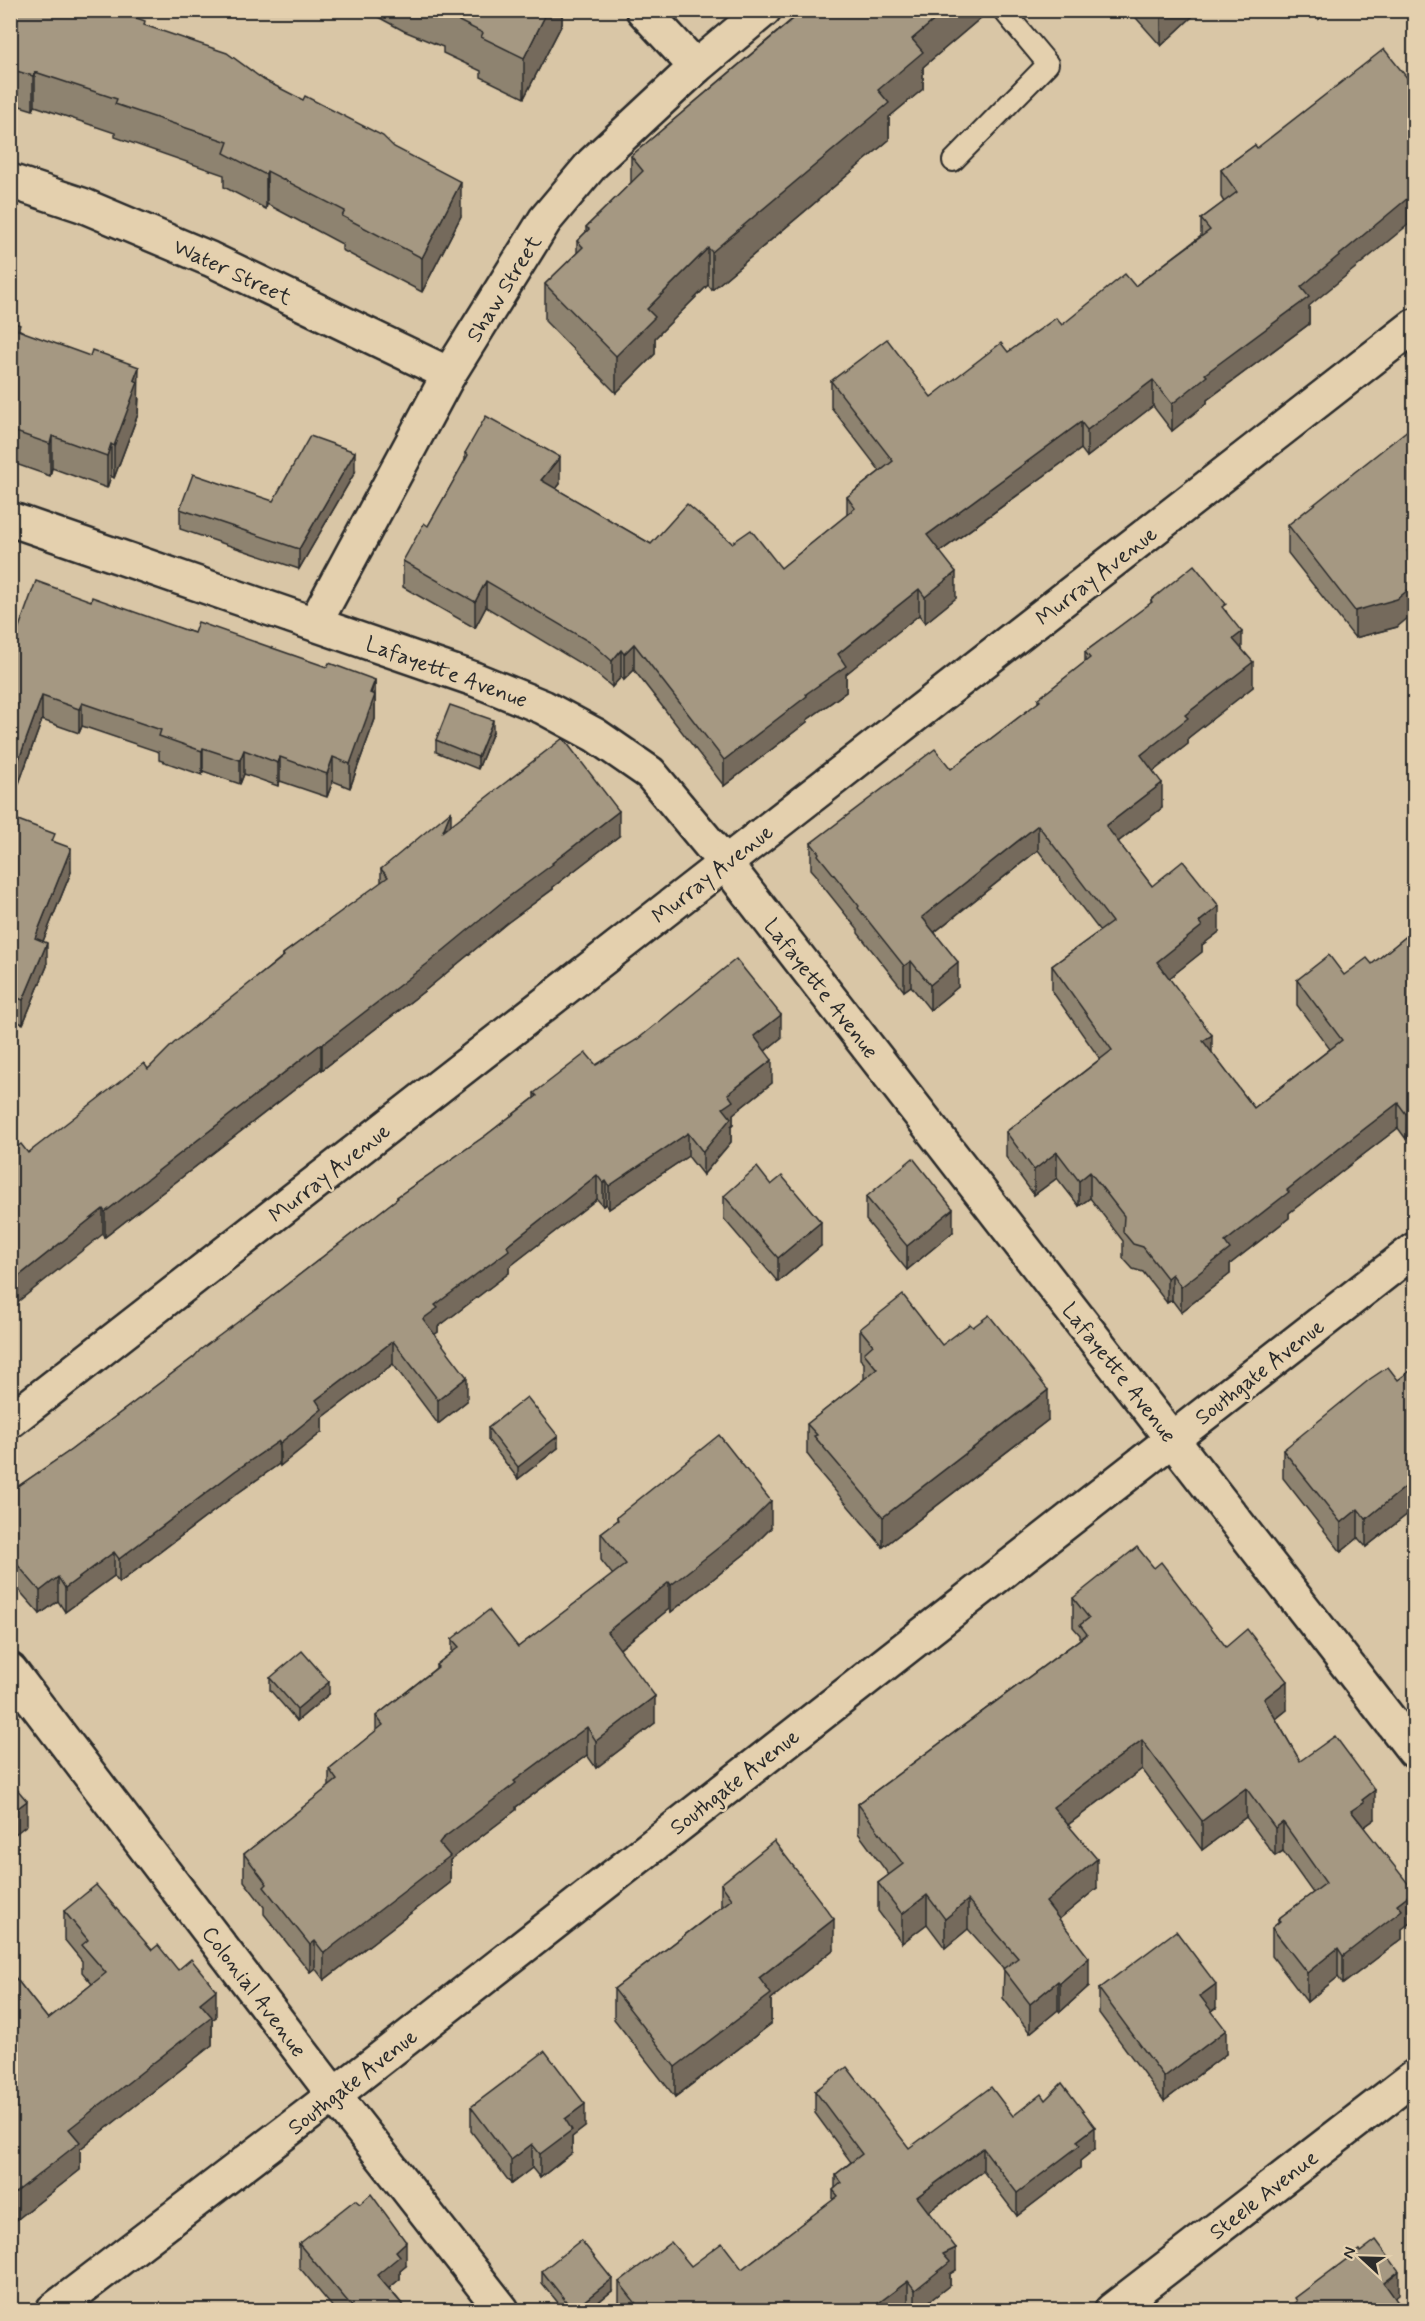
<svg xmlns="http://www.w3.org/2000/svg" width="1425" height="2321" font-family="Mynerve,sans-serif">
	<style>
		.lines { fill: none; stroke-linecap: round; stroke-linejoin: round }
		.service-casing { stroke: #2b2b2b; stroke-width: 24 }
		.minor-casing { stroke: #2b2b2b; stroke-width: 38 }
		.service { stroke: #e4d0ae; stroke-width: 20 }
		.minor { stroke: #e4d0ae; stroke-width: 33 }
		.wall { fill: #8e8370; stroke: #2b2b2b; stroke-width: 1.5 }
		.shaded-wall { fill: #746a5b; stroke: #2b2b2b; stroke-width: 1.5 }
		.building { fill: #a59882; stroke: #2b2b2b; stroke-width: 1.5 }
		.labels { text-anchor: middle; stroke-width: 5; stroke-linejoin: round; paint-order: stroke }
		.street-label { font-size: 22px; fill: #2b2b2b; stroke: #e4d0ae }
	</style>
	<rect width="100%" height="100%" fill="#d9c6a6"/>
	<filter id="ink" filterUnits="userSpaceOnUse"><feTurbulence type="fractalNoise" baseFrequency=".0167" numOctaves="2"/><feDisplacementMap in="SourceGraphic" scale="12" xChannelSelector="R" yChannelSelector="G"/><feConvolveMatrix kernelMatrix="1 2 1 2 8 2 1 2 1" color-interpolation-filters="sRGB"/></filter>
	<g filter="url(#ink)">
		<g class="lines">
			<defs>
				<path id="service" d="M953,161L1048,64L1003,10"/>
				<g id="minor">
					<path d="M643,10L696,67"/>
					<path d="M10,181L82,205L210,259L449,374"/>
					<path d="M10,519L474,679L543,707L595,735L650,773L725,863L1414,1751"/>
					<path d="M315,623L449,374L545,220L593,163L696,67L764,10"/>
					<path d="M10,1421L1414,326"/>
					<path d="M10,1670L334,2095L502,2310"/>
					<path d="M53,2310L334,2095L1414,1250"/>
					<path d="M1112,2310L1414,2077"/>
				</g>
			</defs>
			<use href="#service" class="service-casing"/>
			<use href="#minor" class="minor-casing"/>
			<use href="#service" class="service"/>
			<use href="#minor" class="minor"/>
		</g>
		<g class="wall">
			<path d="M10,10L145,25L264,80L461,216L422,292L342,250V244L267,204L266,209L224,187V175L115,137V133L35,106L33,110L10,103Z"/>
			<path d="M365,10H562V24L524,98L481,77V71L443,53V47L404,31Z"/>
			<path d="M803,10H990L923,67V89L889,117V140L712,290L708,285L655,338V354L616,393L545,321V284L577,253V241L586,232V227L631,183V156Z"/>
			<path d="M1129,10H1193V16L1161,46Z"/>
			<path d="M1312,10H1329L1319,19Z"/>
			<path d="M1255,145L1309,306V324L1207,400V403L1172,431L1153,406L1087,457L1081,449L940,552L956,598L925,623L919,615L871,653L846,674V692L807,720V722L724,786L634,670L624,680L621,677L612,687L593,671L486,607L475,628L403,587V561L428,526L465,461V453L560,484L556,489L651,544L732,543L781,568L847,515V497L880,471L831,407V381L931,397L1008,352L1062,325L1135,286L1201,236V219L1224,202L1221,197V170Z"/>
			<path d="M10,321L20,330L139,399L138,414L114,478L111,476L107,488L52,468L50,476L10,462Z"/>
			<path d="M355,472L299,569L180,529V509L273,501Z"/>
			<path d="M1288,525L1397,627L1355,638L1288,553Z"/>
			<path d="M1151,600L1226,611L1242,650L1253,687L1188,738V744L1153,771L1162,808L1118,842L1152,886L1219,932L1202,945V952L1169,978L1212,1053L1254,1108L1330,1049L1297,1005V980L1344,975L1372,964L1414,930L1406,1139L1398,1128L1355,1161L1289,1213V1218L1230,1264V1274L1181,1312L1172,1300L1167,1303L1143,1272L1133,1269L1123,1258V1241L1090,1198L1079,1206L1057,1178L1034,1195L1006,1157V1132L1100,1059L1052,991V966L1100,931L1038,850L935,932L958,987L930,1010L911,986L904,991L858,933V930L818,880V877L811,869V843L951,769L1038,703V699L1085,662V652L1151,604Z"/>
			<path d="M91,601L194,633L375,680V719L350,788L333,781L327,797L280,781L278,786L244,774L240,784L203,771L202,775L159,760V752L82,726L79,733L42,720L10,808V652Z"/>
			<path d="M493,732L478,769L436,752V740Z"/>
			<path d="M10,817L55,842L71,872L43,941L47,966L23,1024L10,1019Z"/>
			<path d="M451,825L619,836L553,887V889L507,923L427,989L322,1070L321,1069L105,1237L28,1153L148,1069L283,956V954L381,883V869Z"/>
			<path d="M781,1038L765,1051L772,1083L733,1114V1124L731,1126V1142L703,1175L688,1156L609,1209L606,1204L603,1206L597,1199L509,1267V1273L438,1327V1332L434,1334L467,1401L438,1424L393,1364L322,1418V1432L280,1466L279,1464L235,1495L119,1583L114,1576L65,1612L58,1601L40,1614L16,1587L10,1591V1492L71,1450L194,1357L397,1199V1197L485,1136L534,1098V1093L596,1065Z"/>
			<path d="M724,1196L821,1246L778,1282L724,1219Z"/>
			<path d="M866,1197L953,1232L907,1270L866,1220Z"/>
			<path d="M860,1329L942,1345L1048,1420L883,1547L814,1466V1463L807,1454V1424L864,1379V1363L860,1359Z"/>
			<path d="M1414,1368V1509L1366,1547L1358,1538L1341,1552L1283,1478V1450L1398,1380Z"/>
			<path d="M488,1428L558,1448L518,1479L488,1440Z"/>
			<path d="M617,1517L771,1528L746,1553L671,1612L669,1609L620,1649L655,1723L596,1768L587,1755L516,1807V1810L450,1860V1883L324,1980L315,1968L310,1972L264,1914V1907L244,1881V1854L329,1787V1769L376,1731V1716L436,1668V1665L452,1652V1639L518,1647L613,1575L601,1560V1533L617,1521Z"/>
			<path d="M1154,1568L1226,1647L1287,1710L1276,1719L1300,1761L1375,1819L1364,1827L1402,1929V1939L1343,1984L1338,1977L1307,2002L1272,1956V1928L1278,1923V1919L1313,1893L1283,1851L1275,1856L1246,1817L1202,1850L1142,1769L1068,1825L1097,1888L1059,1919L1089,1986L1060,2012L1058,2010L1030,2033L1003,1998L1004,1969L968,1929L945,1948L927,1924L902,1943L878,1911V1883L889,1875L858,1833V1804L1080,1639V1635L1073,1627V1598Z"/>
			<path d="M270,1678L329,1694L297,1721L270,1690Z"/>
			<path d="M721,1884L834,1949L771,1999V2024L675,2097L614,2019V1989L721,1907Z"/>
			<path d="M64,1911L152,1950L216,2017L212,2020V2045L80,2149V2170L10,2225V1971L48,2019L92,1984L82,1972V1961L64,1939Z"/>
			<path d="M1099,1989L1216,2008L1212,2011L1226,2054L1164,2101L1099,2013Z"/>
			<path d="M815,2091L909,2148L1013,2116L1095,2149L1080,2161V2168L1017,2216L983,2171L928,2212L956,2270L950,2274V2285L918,2310H913L908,2304L899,2310H623L619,2305V2282L691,2266L742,2269L833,2200V2190L835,2188V2175L851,2162L815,2113Z"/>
			<path d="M471,2107L585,2127L572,2137V2153L540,2178L532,2168L511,2184L471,2131Z"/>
			<path d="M299,2244L406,2266L400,2271V2279L389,2288L407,2310H335L299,2267Z"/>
			<path d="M542,2271L612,2291L588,2310H564L542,2283Z"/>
		</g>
		<g class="shaded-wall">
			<path d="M548,10H562V24L524,98V58Z"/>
			<path d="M946,10H990L923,67V89L889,117V140L712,290V252L878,90L912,39Z"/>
			<path d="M1161,10H1193V16L1161,46Z"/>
			<path d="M1319,10H1329L1319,19Z"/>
			<path d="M35,72V106L33,110V76Z"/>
			<path d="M267,171V204L266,209V175Z"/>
			<path d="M1414,174V220L1309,306V324L1207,400V403L1172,431V404L1301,287L1408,178Z"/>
			<path d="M461,182V216L422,292V258Z"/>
			<path d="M708,248V285L655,338V354L616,393V356L647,309Z"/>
			<path d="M139,367L138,414L114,478V446L134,380Z"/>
			<path d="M1153,380V406L1087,457V430Z"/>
			<path d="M1081,422V449L927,561V535Z"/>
			<path d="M52,436V468L50,476V444Z"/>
			<path d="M111,444V476L107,488V456Z"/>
			<path d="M355,452V472L299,569V549Z"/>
			<path d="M560,457V484L541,506V480Z"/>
			<path d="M1414,545V573L1407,551Z"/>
			<path d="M956,572V598L925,623V597Z"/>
			<path d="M486,581V607L475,628V602Z"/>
			<path d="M1414,585V613L1397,627L1355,638V611Z"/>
			<path d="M919,589V615L846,674V692L807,720V722L724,786V760L806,694L838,654Z"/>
			<path d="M1242,632V657L1233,639Z"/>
			<path d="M634,644V670L624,680V654Z"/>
			<path d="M621,650V677L612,687V661Z"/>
			<path d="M1253,662V687L1188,738V744L1141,781V755L1185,715Z"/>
			<path d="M375,680V719L350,788V764Z"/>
			<path d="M42,696V720L10,808V784Z"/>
			<path d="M82,703V726L79,733V709Z"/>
			<path d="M493,720V732L478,769V757Z"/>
			<path d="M203,748V771L202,775V751Z"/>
			<path d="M244,750V774L240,784V760Z"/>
			<path d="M280,757V781L278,786V763Z"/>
			<path d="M333,757V781L327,797V774Z"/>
			<path d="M1162,783V808L1106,851V826Z"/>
			<path d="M451,811V836L443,831Z"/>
			<path d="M619,811V836L553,887V889L507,923L427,989L322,1070V1045L507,898Z"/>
			<path d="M1038,825V850L922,942V917Z"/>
			<path d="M71,848V872L35,961V938Z"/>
			<path d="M1219,906V932L1202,945V952L1157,988V962L1199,922Z"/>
			<path d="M47,943V966L23,1024V1000Z"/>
			<path d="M911,961V986L904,991V966Z"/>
			<path d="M958,962V987L930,1010V985Z"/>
			<path d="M781,1015V1038L754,1060V1036Z"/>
			<path d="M1212,1035V1060L1203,1041Z"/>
			<path d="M321,1044V1069L105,1237V1212Z"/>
			<path d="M772,1060V1083L733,1114V1124L731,1126V1142L703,1175V1152L723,1108L728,1094Z"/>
			<path d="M1398,1103V1128L1355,1161L1289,1213V1218L1230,1264V1274L1181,1312V1287L1225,1242L1287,1190L1355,1136Z"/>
			<path d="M1414,1107V1133L1406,1139V1114Z"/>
			<path d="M688,1133V1156L609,1209V1186Z"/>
			<path d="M1057,1152V1178L1034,1195V1170Z"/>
			<path d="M1090,1172V1198L1079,1206V1181Z"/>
			<path d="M597,1175V1199L509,1267V1273L438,1327V1332L423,1343V1319L435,1305L507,1246Z"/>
			<path d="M606,1181V1204L603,1206V1183Z"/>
			<path d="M103,1209V1234L10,1308V1283Z"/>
			<path d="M953,1209V1232L907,1270V1246Z"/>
			<path d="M821,1222V1246L778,1282V1258Z"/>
			<path d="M1172,1274V1300L1167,1303V1278Z"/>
			<path d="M393,1341V1364L322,1418V1432L280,1466V1443L316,1400Z"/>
			<path d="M467,1377V1401L438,1424V1400Z"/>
			<path d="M1048,1390V1420L883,1547V1517Z"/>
			<path d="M558,1436V1448L518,1479V1467Z"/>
			<path d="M279,1441V1464L235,1495L119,1583V1559L235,1471Z"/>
			<path d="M1414,1480V1509L1366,1547V1519Z"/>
			<path d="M771,1501V1528L746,1553L671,1612V1585Z"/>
			<path d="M1358,1509V1538L1341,1552V1523Z"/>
			<path d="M114,1552V1576L65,1612V1588Z"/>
			<path d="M16,1563V1587L10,1591V1568Z"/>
			<path d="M58,1577V1601L40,1614V1591Z"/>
			<path d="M669,1582V1609L607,1659V1632Z"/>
			<path d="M1287,1681V1710L1264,1728V1699Z"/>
			<path d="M329,1682V1694L297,1721V1709Z"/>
			<path d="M655,1696V1723L596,1768V1741Z"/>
			<path d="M587,1727V1755L516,1807V1810L450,1860V1883L324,1980V1953L442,1839L514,1781Z"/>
			<path d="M1142,1740V1769L1053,1836V1807Z"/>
			<path d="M1246,1788V1817L1202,1850V1821Z"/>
			<path d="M1375,1790V1819L1364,1827L1351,1811L1362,1800Z"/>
			<path d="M27,1801V1825L10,1838V1814Z"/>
			<path d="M1283,1822V1851L1275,1856V1828Z"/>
			<path d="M1097,1859V1888L1046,1930V1902Z"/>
			<path d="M1414,1891V1920L1402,1929V1939L1343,1984V1956L1397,1904Z"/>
			<path d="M927,1895V1924L902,1943V1914Z"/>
			<path d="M968,1900V1929L945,1948V1919Z"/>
			<path d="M834,1919V1949L771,1999V2024L675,2097V2067L759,1978Z"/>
			<path d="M315,1941V1968L310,1972V1945Z"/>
			<path d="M1338,1948V1977L1307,2002V1973Z"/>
			<path d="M1089,1958V1986L1060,2012V1983Z"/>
			<path d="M1058,1981V2010L1030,2033V2004Z"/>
			<path d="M1216,1984V2008L1200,2019V1996Z"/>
			<path d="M216,1990V2017L212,2020V2045L80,2149V2170L10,2225V2197L69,2129L200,2003Z"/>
			<path d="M1226,2030V2054L1164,2101V2077Z"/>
			<path d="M585,2104V2127L572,2137V2153L540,2178V2154L565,2119Z"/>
			<path d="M1095,2127V2149L1080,2161V2168L1017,2216V2193L1077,2141Z"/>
			<path d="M532,2144V2168L511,2184V2160Z"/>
			<path d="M983,2148V2171L917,2220V2197Z"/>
			<path d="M406,2242V2266L400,2271V2279L377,2298V2275L396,2251Z"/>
			<path d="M956,2248V2270L950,2274V2285L918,2310H915V2290L943,2254Z"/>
			<path d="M1399,2271V2295L1384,2307V2283Z"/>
			<path d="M612,2279V2291L588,2310H573Z"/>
			<path d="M908,2281V2304L899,2310H869Z"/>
		</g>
		<g class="building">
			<path d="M10,10H115L145,21L144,25L227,53L264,80L303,100L305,96L383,136L394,147L461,182L422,258L342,216L345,211L267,171L266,175L224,153L228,142L115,104L117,99L35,72L33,76L10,69Z"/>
			<path d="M444,10H548L524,58L481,37L483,33L443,13Z"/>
			<path d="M804,10H946L912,39L923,52L878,90L889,103L712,252L708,248L647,309L655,317L616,356L545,284L583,247L577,241L589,229L586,227L643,171L631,156Z"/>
			<path d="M1384,49L1408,79L1414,74V174L1408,178L1414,187V193L1301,287L1309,297L1205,374L1207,376L1172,404L1153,380L1087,430L1081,422L927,535L956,572L925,597L919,589L871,627L838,654L846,666L806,694L807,696L724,760L634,644L624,654L621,650L612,661L593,644L486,581L475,602L403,561L424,523L428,526L468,455L465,453L486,416L560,457L541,480L651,544L687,504L732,543L751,530L781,568L855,508L847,497L893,461L831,381L887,339L931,397L1001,343L1008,352L1056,318L1062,325L1125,274L1135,286L1210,230L1201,219L1237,192L1221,170L1255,145L1257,148Z"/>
			<path d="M10,321L20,325L18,330L90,356L92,350L139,367L134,380L138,382L114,446L111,444L107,456L52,436L50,444L10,430Z"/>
			<path d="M1414,425V545L1407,551L1414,561V585L1397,599L1355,611L1288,525Z"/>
			<path d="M310,436L355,452L299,549L180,509L193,474L273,501Z"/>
			<path d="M1194,565L1226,604L1222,607L1242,632L1233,639L1253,662L1185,715L1188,718L1141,755L1162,783L1106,826L1152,886L1183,861L1219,906L1199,922L1202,926L1157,962L1212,1035L1203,1041L1254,1108L1342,1040L1297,980L1329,955L1344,975L1367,958L1372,964L1414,930V1107L1406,1114L1398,1103L1355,1136L1287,1190L1289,1192L1225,1242L1230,1249L1181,1287L1172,1274L1167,1278L1143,1247L1133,1244L1123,1232L1124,1216L1090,1172L1079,1181L1057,1152L1034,1170L1006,1132L1112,1050L1052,966L1112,922L1038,825L922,917L958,962L930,985L911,961L904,966L858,908L859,906L818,855L819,853L811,843L935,749L951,769L1040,701L1038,699L1090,658L1085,652L1152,602L1151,600Z"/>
			<path d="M36,581L91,601L92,597L194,633L198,622L327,667L329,663L375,680L370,693L375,695L350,764L333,757L327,774L280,757L278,763L244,750L240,760L203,748L202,751L159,736L161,730L82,703L79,709L42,696L10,784V652Z"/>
			<path d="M450,705L493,720L478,757L436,740Z"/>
			<path d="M563,738L619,811L552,863L553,864L507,898L427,964L322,1045L321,1044L105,1212L103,1209L10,1283V1152L21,1144L28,1153L144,1063L148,1069L174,1043L284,956L283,954L388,877L381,869L451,811L443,831Z"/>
			<path d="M10,817L55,834L52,841L71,848L35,938L47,943L23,1000L10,995Z"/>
			<path d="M736,959L781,1015L754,1036L772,1060L728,1094L733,1101L723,1108L731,1118L703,1152L688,1133L609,1186L606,1181L603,1183L597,1175L507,1246L509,1250L435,1305L438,1308L423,1319L467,1377L438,1400L393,1341L316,1400L322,1409L280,1443L279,1441L235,1471L119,1559L114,1552L65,1588L58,1577L40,1591L16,1563L10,1568V1492L71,1450L194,1357L200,1350L258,1307L398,1198L397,1197L485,1136L537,1096L534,1093L586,1053L596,1065L638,1039Z"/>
			<path d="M913,1158L953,1209L907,1246L866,1197Z"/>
			<path d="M757,1167L771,1185L782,1176L821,1222L778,1258L724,1196Z"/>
			<path d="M903,1295L942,1345L970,1324L973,1327L989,1315L1048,1390L883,1517L814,1436L817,1435L807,1424L877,1369L864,1353L873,1345L860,1329Z"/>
			<path d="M1388,1367L1398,1380L1414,1368V1480L1366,1519L1358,1509L1341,1523L1283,1450L1370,1379Z"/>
			<path d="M527,1397L558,1436L518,1467L488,1428Z"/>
			<path d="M719,1435L771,1501L746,1526L671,1585L669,1582L607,1632L655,1696L596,1741L587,1727L514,1781L516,1783L442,1839L439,1843L450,1856L324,1953L315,1941L310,1945L264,1887L267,1884L244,1854L337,1780L329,1769L383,1725L376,1716L438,1667L436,1665L459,1647L452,1639L489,1610L518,1647L626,1564L601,1533L618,1520L617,1517Z"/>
			<path d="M1137,1547L1154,1568L1161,1562L1226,1647L1247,1629L1287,1681L1264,1699L1300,1761L1335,1736L1375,1790L1362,1800L1364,1802L1351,1811L1414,1891L1397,1904L1402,1910L1343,1956L1338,1948L1307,1973L1272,1928L1280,1921L1278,1919L1326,1883L1283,1822L1275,1828L1246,1788L1202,1821L1142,1740L1053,1807L1097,1859L1046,1902L1089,1958L1060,1983L1058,1981L1030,2004L1003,1969L1018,1958L968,1900L945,1919L927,1895L902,1914L878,1883L903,1864L858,1804L1087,1634L1080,1625L1089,1618L1073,1598Z"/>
			<path d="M302,1651L329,1682L297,1709L270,1678Z"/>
			<path d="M10,1781L27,1801L10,1814Z"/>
			<path d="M774,1841L834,1919L759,1978L771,1994L675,2067L614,1989L732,1899L721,1884Z"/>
			<path d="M96,1885L152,1950L158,1945L178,1970L191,1959L216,1990L200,2003L212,2017L69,2129L80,2142L10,2197V1971L48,2019L106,1973L82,1945L88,1940L64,1911Z"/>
			<path d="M1176,1931L1216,1984L1200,1996L1226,2030L1164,2077L1099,1989Z"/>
			<path d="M545,2051L585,2104L565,2119L572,2130L540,2154L532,2144L511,2160L471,2107Z"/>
			<path d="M847,2067L909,2148L991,2087L1013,2116L1041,2094L1045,2100L1062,2083L1095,2127L1077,2141L1080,2145L1017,2193L983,2148L917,2197L956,2248L943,2254L950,2262L915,2290L908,2281L869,2310H641L619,2282L671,2242L691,2266L722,2243L742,2269L838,2196L833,2190L841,2183L835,2175L862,2154L815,2091Z"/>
			<path d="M371,2194L406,2242L396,2251L400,2256L377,2275L407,2310H355L299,2244L355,2200L360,2204Z"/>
			<path d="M581,2240L612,2279L573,2310L542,2271Z"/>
			<path d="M1376,2240L1399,2271L1384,2283L1402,2308L1399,2310H1284L1297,2301L1295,2298L1359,2250L1360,2252Z"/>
		</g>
	</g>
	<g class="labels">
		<g class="street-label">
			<text transform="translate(233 271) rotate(25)" y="8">Water Street</text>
			<text transform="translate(503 288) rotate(-58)" y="8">Shaw Street</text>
			<text transform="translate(1096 575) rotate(-38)" y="8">Murray Avenue</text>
			<text transform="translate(447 671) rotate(20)" y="8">Lafayette Avenue</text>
			<text transform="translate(712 873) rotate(-38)" y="8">Murray Avenue</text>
			<text transform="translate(822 988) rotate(52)" y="8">Lafayette Avenue</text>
			<text transform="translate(329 1172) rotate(-38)" y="8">Murray Avenue</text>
			<text transform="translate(1259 1371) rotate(-38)" y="8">Southgate Avenue</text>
			<text transform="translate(1120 1372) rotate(52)" y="8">Lafayette Avenue</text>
			<text transform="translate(734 1781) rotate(-38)" y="8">Southgate Avenue</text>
			<text transform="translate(255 1991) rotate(53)" y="8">Colonial Avenue</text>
			<text transform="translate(352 2081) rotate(-38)" y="8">Southgate Avenue</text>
			<text transform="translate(1263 2194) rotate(-38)" y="8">Steele Avenue</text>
		</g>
	</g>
	<rect width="1425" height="2321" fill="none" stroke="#e4d0ae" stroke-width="36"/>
	<rect x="18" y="18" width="1389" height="2285" fill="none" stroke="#2b2b2b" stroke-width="2" filter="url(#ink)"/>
	<g transform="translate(1362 2258) rotate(292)" stroke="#e4d0ae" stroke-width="4.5" paint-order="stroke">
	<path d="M0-4.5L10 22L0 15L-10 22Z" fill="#2b2b2b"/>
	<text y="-9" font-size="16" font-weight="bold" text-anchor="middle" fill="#2b2b2b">N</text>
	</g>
</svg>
